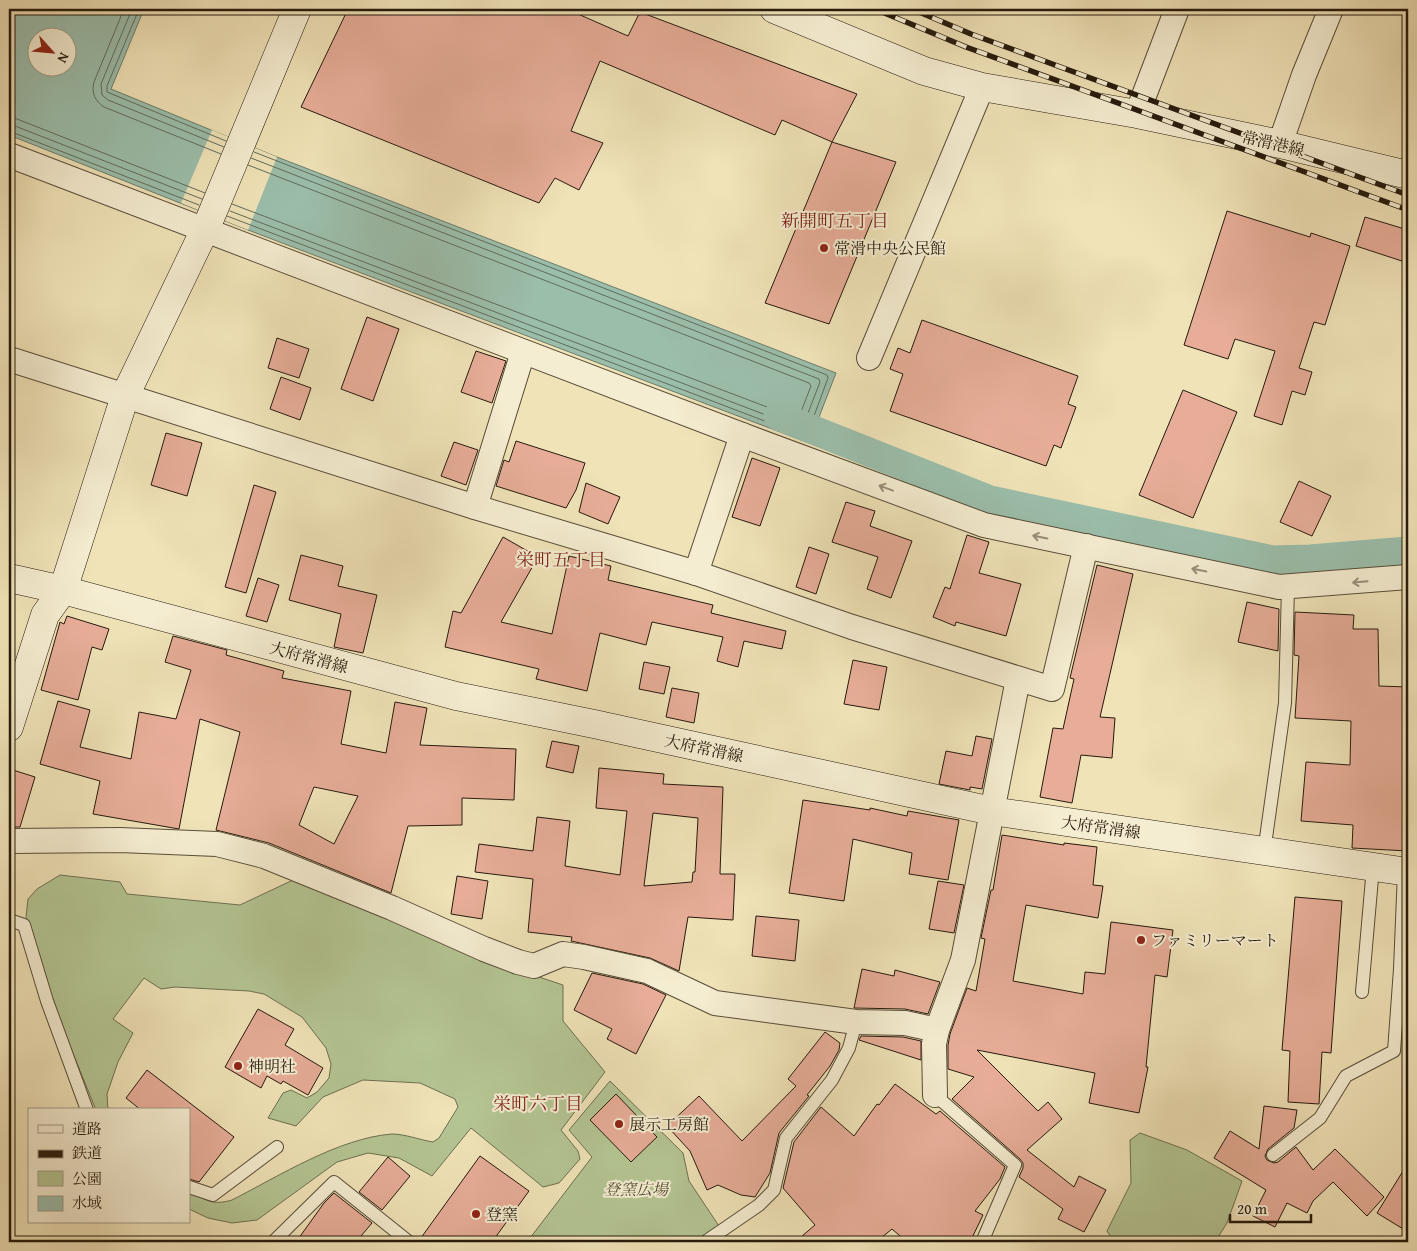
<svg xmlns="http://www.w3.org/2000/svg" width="1417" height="1251" font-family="'Gentium Book Plus','Noto Serif JP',serif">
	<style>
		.green { fill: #b4c593; stroke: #6d7050 }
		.water { fill: #9bbeab; stroke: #6c7c6c; fill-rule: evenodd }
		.pier { fill: #f0e3b8 }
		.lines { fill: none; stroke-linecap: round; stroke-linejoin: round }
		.shore { stroke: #606c5c; stroke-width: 1 }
		.canal { stroke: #9bbeab; stroke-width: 29 }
		.building { fill: #e7ad98; stroke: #261a0d; fill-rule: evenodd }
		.lane-casing { stroke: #584c38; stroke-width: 14 }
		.street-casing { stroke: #584c38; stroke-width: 26 }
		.secondary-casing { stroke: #261a0d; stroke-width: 29 }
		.lane { stroke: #f5edd1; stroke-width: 12 }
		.street { stroke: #f5edd1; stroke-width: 24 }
		.secondary { stroke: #f5edd1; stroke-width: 28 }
		.rail-casing { stroke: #261a0d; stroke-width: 5.5 }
		.rail { stroke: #f5edd1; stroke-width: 4; stroke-dasharray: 11; stroke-linecap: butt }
		.oneway { stroke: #988e79 }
		.poi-dot { fill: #8f2418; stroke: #f5edd1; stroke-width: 2 }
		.labels { text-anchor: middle; stroke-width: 4; stroke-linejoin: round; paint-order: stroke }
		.street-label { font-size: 16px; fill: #261a0d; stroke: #f5edd1 }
		.poi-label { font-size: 16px; fill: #261a0d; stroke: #f5edd1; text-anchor: start }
		.park-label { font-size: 16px; font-style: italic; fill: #514d35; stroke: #f5edd1 }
		.neighbourhood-label { font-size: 18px; fill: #7a1f14; stroke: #f5edd1 }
	</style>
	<rect width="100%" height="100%" fill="#f0e3b8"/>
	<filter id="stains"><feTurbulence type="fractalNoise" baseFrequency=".004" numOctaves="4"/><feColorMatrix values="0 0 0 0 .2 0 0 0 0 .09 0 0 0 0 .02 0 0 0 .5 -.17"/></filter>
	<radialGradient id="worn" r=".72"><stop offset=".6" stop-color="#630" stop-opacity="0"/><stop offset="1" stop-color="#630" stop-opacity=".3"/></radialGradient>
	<g class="green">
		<path d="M60,875L120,882L127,894L240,905L293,880L512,968L563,985V1021L605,1072L561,1130L578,1151L580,1159L559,1183L543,1187L471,1128L432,1176L399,1158L368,1153L337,1162L257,1220L232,1223L208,1218L189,1209V1189C204,1200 212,1206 232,1200C279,1176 339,1138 392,1134C405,1134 420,1140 433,1142L439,1138L458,1107L455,1099L420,1083L363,1080L323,1097L296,1126L268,1118L283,1093L291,1090L307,1098L317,1092L329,1078L331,1064L326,1048L302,1017L264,994L249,991L175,987L161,989L144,978L113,1019L133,1033L118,1062L107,1094L108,1110H96L54,1007L26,917L28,899L37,889Z"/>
		<path d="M610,1081L683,1153L689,1181L719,1226L695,1242H527L592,1157L569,1130Z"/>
		<path d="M1140,1133L1187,1150L1242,1181L1227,1223L1215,1242H1170L1166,1238L1111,1237L1107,1231L1131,1183L1130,1140Z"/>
	</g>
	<path class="water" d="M9,9H144L111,89L277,157L836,373L809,443L248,230L9,135ZM38,38H68V68H38Z"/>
	<path class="pier" d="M212,130L277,157L248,230L181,203Z"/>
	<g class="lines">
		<g class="shore">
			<path d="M124,9L94,82C91,93 95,101 104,107L221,154"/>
			<path d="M132,9L101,84L102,95L108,100L224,147"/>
			<path d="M139,9L107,86V92L226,141"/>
			<path d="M9,117L17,119L205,193"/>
			<path d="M9,125L15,126L202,199"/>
			<path d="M9,131L199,205"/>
			<path d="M232,204L796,418L799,417L811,386L809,383L248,165"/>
			<path d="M230,211L800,428L803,426L820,382L819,379L251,158"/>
			<path d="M227,216L804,436L807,435L828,378L827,375L254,152"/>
		</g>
		<path class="canal" d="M778,416L990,500L1273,560L1310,559L1408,551"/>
	</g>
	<g class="building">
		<path d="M348,9H582L578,14L628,36L640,12L857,94L832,142L782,120L775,135L600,61L571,131L603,143L579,190L555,178L539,203L301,107Z"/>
		<path d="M832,142L896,162L829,324L765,303Z"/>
		<path d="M1227,211L1310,237L1311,233L1350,246L1325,325L1314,322L1299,368L1312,372L1305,395L1292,391L1282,425L1254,416L1275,351L1235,339L1228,359L1184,345Z"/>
		<path d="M1365,217L1408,230V263L1356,246Z"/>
		<path d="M367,317L399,329L373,401L341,389Z"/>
		<path d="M922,320L1078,376L1068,404L1076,407L1061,448L1054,445L1046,466L890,411L903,374L890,369L898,348L910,353Z"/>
		<path d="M277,338L309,349L299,378L268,368Z"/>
		<path d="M476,351L506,361L492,403L461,392Z"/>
		<path d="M281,377L311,388L300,420L270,409Z"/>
		<path d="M1183,390L1237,412L1193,518L1139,495Z"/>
		<path d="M166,433L202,443L187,496L151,485Z"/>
		<path d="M516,441L585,463L576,490L566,508L496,486L504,460L509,462Z"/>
		<path d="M454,442L478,450L466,485L441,476Z"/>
		<path d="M752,458L780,468L760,526L732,517Z"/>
		<path d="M1299,481L1331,496L1312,536L1280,522Z"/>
		<path d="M586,483L620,497L608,524L579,512Z"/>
		<path d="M254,485L276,492L246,593L225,587Z"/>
		<path d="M846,502L875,511L870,526L912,541L891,598L867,589L878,557L832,542Z"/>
		<path d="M967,535L989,542L979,573L1021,584L1006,636L956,622L955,626L933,617L945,587L950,589Z"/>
		<path d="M503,537L538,557L501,622L552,634L569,556L611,566L608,580L713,605L711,613L786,631L782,649L744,641L738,667L717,661L723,637L652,622L646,645L600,633L587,691L536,679L539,669L445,647L453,611L461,613Z"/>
		<path d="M809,547L829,554L816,594L796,587Z"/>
		<path d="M301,555L343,566L338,586L377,595L363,653L334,647L341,614L289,600Z"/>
		<path d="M1097,565L1133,574L1100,717L1115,718L1112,758L1081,755L1072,803L1040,797L1053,728L1063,729L1074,679L1070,678Z"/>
		<path d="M258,578L279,585L267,622L246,616Z"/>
		<path d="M1247,602L1279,609L1278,651L1238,642Z"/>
		<path d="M1295,612L1354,615L1353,629H1378L1379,686L1408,687V851L1352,848L1353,825L1301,821L1306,762L1350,765L1351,721L1295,718L1299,656L1294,655Z"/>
		<path d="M67,616L109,629L102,650L92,647L78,700L41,690L60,622L64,624Z"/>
		<path d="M173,636L227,650L226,655L284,671L282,678L351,691L341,744L386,753L395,702L427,708L420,745L516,749L514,800L462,798V825L408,826L391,893L269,843L216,830L240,732L200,719L179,829L93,814L100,781L40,764L58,701L90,710L80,747L131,759L139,712L176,719L191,670L165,662ZM314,787L358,796L334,844L299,825Z"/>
		<path d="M853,660L887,667L879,710L844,704Z"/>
		<path d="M644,662L670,667L664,694L639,689Z"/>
		<path d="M672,688L699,693L694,723L666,717Z"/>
		<path d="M976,736L992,739L982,789L970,787V790L939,784L946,751L972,756Z"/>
		<path d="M552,741L579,746L573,773L546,767Z"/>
		<path d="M599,768L664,774L663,784L723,787L720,874H735L733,920L688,917L679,971L650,958L571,941L572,937L528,932L533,879L475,872L479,844L533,851L537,817L570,821L565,866L620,875L627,811L596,808ZM653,813L698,818L695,872H693L692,882L644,886Z"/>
		<path d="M13,770L35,777L20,827H9V784Z"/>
		<path d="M803,800L870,810V808L907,816L908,811L959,820L948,880L909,874L912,853L853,839L844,901L789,893Z"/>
		<path d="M1002,835L1064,845V843L1097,847L1093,885L1103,886L1098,918L1026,905L1013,981L1083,994L1085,972L1105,974L1111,922L1173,930L1167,977L1155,975L1146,1067H1148L1139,1113L1089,1103L1095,1073L977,1050L1038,1111L1048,1102L1062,1119L1027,1150L1074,1187L1079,1176L1106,1190L1084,1232L1058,1219L1063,1209L1019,1177L1023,1168V1163L1020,1159L952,1099L974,1077L948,1069V1045L950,1034L967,988L976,991L985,939L981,938L991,890H993Z"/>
		<path d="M457,876L488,881L482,919L451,914Z"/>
		<path d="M938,881L964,885L954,933L929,929Z"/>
		<path d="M1295,897L1342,901L1331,1053L1322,1052L1319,1104L1288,1102L1290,1051L1282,1050Z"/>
		<path d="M756,916L799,920L795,961L752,956Z"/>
		<path d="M862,969L894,976L895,970L940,982L928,1014L905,1009L854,1008Z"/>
		<path d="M592,973L643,984L666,995L636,1054L607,1039L612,1029L574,1010Z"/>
		<path d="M258,1009L294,1029L285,1045L323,1068L308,1095L283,1081L281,1084L267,1076L261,1088L225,1067Z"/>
		<path d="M825,1032L840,1043L839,1050L830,1066L807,1095L809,1096L779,1133L770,1173L755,1197L741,1195L718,1185L707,1190L690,1151L667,1126L699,1096L742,1141L796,1086L788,1079Z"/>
		<path d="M861,1036L903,1037L921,1041V1060L859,1040Z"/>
		<path d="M147,1070L234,1137L199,1182L189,1179V1110H141L126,1098Z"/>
		<path d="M895,1084L936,1114L940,1111L1005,1167L1000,1179L975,1211L983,1215L970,1242H907L892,1229L876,1242H795L815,1225L783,1188L794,1142L821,1107L854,1136L877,1104L879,1105Z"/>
		<path d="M616,1094L657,1137L631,1162L590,1120Z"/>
		<path d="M1264,1106L1297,1110L1294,1128L1268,1149L1265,1156L1267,1160L1274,1163L1278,1162L1296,1147L1313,1170L1335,1149L1384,1197L1367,1216L1333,1182L1313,1201L1307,1213L1287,1203L1275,1227L1253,1216L1266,1190L1214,1158L1230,1131L1259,1149Z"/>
		<path d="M480,1156L529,1191L492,1242H418Z"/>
		<path d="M388,1157L410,1176L382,1210L359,1192Z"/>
		<path d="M1408,1163V1232L1377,1213Z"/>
		<path d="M334,1193L372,1223L356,1242H296L324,1203Z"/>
	</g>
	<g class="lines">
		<defs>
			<g id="lane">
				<path d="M1264,852L1285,703L1288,587"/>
				<path d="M9,920L24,925L47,1001L87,1110"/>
				<path d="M1362,992L1373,867"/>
				<path d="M935,1095L1015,1165L982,1242"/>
				<path d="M1273,1155L1320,1118L1346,1076L1394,1051L1400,969L1404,872"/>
				<path d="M189,1187L213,1195L277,1147"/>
				<path d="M273,1242L334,1182L409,1242"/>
				<path d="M705,1242L759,1205L774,1190L786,1138L832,1080L849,1048L856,1022"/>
			</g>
			<g id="street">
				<path d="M1137,114L1177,9"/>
				<path d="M1280,144L1304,75L1331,9"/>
				<path d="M9,155L742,435L984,525L1279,587L1408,577"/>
				<path d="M869,358L982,87"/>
				<path d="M9,359L475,507L696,573L852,627L1052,689L1086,546"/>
				<path d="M475,507L523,352"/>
				<path d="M696,573L742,435"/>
				<path d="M9,841L120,840L217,844L264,856L392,908L484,949L518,962L534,966L563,954L584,957L647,971L715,1003L856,1022L905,1023L937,1030"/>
				<path d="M935,1095L934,1044L937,1030L963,960L1018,679"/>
			</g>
			<g id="secondary">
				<path d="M774,9L924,71L982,87L1137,114L1280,144L1408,175"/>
				<path d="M9,578L63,590L456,696L594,724L992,811L1408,872"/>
				<path d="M9,727L45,615L63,590L125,396L209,221L297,9"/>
			</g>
		</defs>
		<use href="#lane" class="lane-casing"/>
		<use href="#street" class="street-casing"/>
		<use href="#secondary" class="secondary-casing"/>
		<use href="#lane" class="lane"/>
		<use href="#street" class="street"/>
		<use href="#secondary" class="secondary"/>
		<defs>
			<g id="rail">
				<path d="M875,9L966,47L1408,210"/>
				<path d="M912,9L971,34L1408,195"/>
			</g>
		</defs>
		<use href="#rail" class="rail-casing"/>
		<use href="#rail" class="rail"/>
	</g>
	<defs><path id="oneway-shaft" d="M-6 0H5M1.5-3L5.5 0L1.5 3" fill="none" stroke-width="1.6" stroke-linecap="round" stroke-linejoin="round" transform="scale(1.25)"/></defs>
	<g class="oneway">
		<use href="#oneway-shaft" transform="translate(886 488) rotate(-160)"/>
		<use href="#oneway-shaft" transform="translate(1040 537) rotate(-168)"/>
		<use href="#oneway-shaft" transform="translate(1199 570) rotate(-168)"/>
		<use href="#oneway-shaft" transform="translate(1360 582) rotate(175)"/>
	</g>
	<g class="poi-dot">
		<circle cx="824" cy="248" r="5"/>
		<circle cx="1141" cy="940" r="5"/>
		<circle cx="238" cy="1066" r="5"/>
		<circle cx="619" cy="1124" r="5"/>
		<circle cx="476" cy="1214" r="5"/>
	</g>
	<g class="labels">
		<g class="street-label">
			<text transform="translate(1273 143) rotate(13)" y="6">常滑港線</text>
			<text transform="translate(309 657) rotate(15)" y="6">大府常滑線</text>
			<text transform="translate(704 748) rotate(12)" y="6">大府常滑線</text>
			<text transform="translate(1101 827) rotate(8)" y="6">大府常滑線</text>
		</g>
		<g class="poi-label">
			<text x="834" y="254">常滑中央公民館</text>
			<text x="1151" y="946">ファミリーマート</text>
			<text x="248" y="1072">神明社</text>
			<text x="629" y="1130">展示工房館</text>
			<text x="486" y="1220">登窯</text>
		</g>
		<g class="park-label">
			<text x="636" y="1195">登窯広場</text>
		</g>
		<g class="neighbourhood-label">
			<text x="835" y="227">新開町五丁目</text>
			<text x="561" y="566">栄町五丁目</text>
			<text x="538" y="1110">栄町六丁目</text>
		</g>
	</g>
	<rect width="1417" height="1251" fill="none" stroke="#f0e3b8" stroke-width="30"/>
	<rect x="10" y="10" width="1397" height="1231" fill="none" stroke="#261a0d" stroke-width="2.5"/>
	<rect x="15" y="15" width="1387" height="1221" fill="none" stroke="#261a0d"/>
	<rect x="28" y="1108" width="162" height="115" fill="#f5edd1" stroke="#a29983"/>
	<rect x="38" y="1125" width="25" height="8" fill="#f5edd1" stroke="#a29983"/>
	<text x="72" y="1134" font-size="15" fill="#261a0d">道路</text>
	<rect x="38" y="1150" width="25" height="8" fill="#261a0d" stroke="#a29983"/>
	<text x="72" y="1158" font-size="15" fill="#261a0d">鉄道</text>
	<rect x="38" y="1171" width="25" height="15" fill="#b4c593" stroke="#a29983"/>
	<text x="72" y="1184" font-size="15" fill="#261a0d">公園</text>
	<rect x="38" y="1196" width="25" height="15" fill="#9bbeab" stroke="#a29983"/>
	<text x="72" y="1208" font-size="15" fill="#261a0d">水域</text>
	<g transform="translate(52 52) rotate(117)"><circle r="24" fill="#f5edd1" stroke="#a29983"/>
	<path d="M0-4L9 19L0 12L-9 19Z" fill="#8f2418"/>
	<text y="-8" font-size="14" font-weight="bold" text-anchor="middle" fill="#261a0d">N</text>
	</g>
	<path d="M1230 1214v8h81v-8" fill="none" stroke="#261a0d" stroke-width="2.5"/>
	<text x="1237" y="1214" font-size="15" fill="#261a0d" stroke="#f5edd1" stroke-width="4" paint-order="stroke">20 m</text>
	<rect width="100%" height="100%" filter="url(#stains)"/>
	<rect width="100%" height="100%" fill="url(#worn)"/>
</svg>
